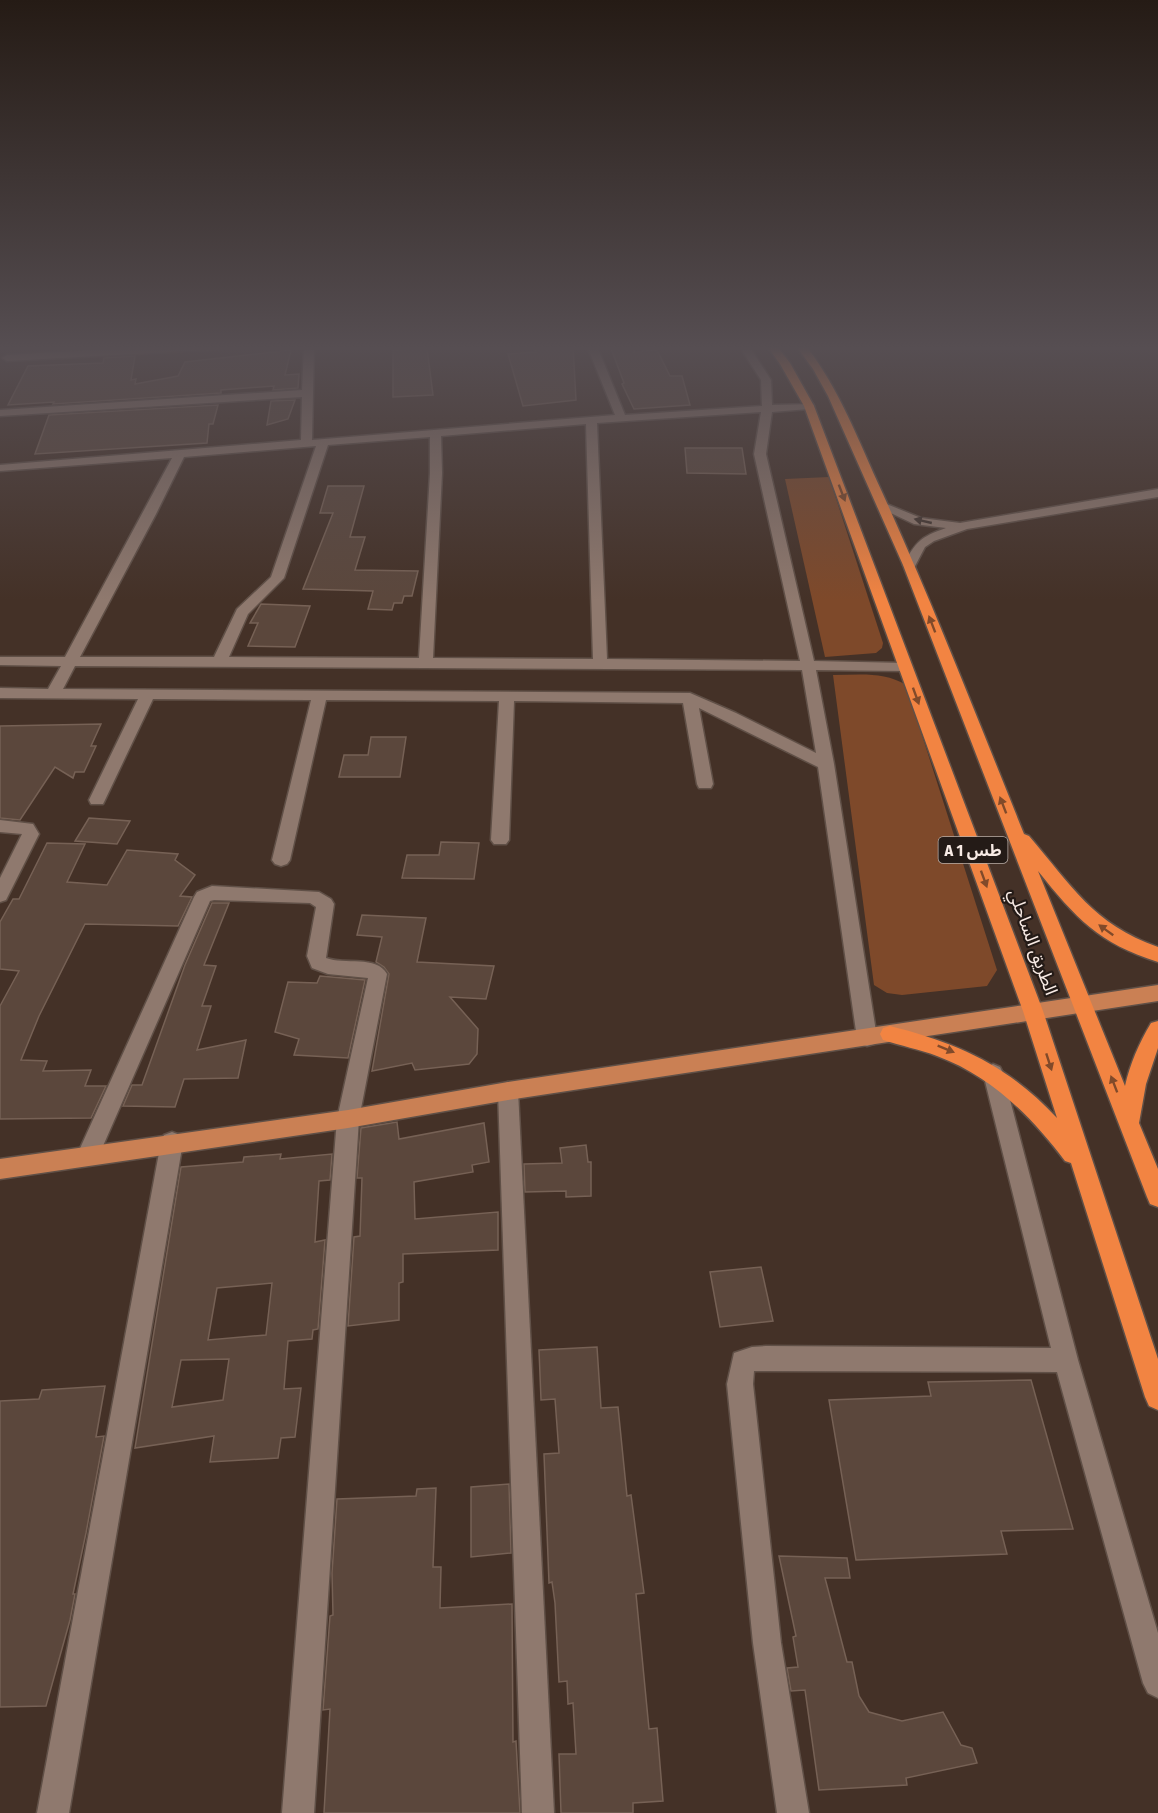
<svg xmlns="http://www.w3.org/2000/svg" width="1158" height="1813" font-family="'Fira Sans Condensed','Noto Sans Arabic',sans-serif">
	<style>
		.green { fill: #7e492a }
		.building { fill: #5b473c; stroke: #766155; stroke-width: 1.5; fill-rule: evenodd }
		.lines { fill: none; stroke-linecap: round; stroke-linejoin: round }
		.street-casing { stroke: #605047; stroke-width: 3 }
		.primary-casing { stroke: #605047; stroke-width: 3 }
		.highway-casing { stroke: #605047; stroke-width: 3 }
		.street { fill: #8f796e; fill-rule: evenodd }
		.primary { fill: #ca8054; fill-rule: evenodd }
		.highway { fill: #f28442; fill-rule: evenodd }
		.oneway { fill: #814a2a }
		.oneway2 { fill: #443731 }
		.labels { text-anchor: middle; stroke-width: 4.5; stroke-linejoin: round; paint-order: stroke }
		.shield { fill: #241b17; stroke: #b8ada7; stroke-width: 1.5 }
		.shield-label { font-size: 16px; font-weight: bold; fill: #f8ebe5 }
		.street-label { font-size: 18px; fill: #f8ebe5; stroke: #241b17 }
	</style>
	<rect width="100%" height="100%" fill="#443127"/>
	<g class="green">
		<path d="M829,477L883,643L882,648L876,653L825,657L785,479Z"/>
		<path d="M833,675C858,675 884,671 906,685L997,970L987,986L902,995L887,993L874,985Z"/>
	</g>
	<g class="building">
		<path d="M534,346H573L576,400L523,406L508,354L536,352Z"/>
		<path d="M610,346H634V352L657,350L670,376H682L690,405L634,409L622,384L624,383Z"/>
		<path d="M427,348L433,395L393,397V350Z"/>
		<path d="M291,350L285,375L299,374L298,388L273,390L274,386L221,390V393L53,404L54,402L8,405L28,366L103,363L104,358L135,356L131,380L136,379L135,384L178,376L185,362Z"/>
		<path d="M295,400L288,419L267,425L271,401Z"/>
		<path d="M218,405L213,424H209L207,443L35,454L49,415Z"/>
		<path d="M685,448H742L746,474L687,473Z"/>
		<path d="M328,486H364L350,537H365L355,570L418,571L412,596H404L402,603H394L392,610L368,609L373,591L303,589L333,513H320Z"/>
		<path d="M261,604L310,606L295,647L248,646L258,623H250Z"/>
		<path d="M101,724L91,746H96L84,772H75L73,778L55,767L20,820L0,818V726Z"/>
		<path d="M371,737H406L400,777H339L344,755H368Z"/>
		<path d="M89,818L130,821L117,844L75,841Z"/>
		<path d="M441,842L479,843L474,879L402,878L407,855H439Z"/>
		<path d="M47,843L85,844L67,882L107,885L127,850L178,854L175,860L195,875L180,896L192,897L178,926L85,924L39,1016L21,1060L47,1061L43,1071L91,1070L85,1086H106L91,1118L0,1119V1006L19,971L0,969V922L13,899H19Z"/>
		<path d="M212,903H229L204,965L216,966L202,1006H211L197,1050L246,1040L238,1078L184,1079L175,1107L123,1106L132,1085H142L185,965Z"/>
		<path d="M362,915L426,918L417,962L494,966L486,999L450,997L478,1029L477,1054L469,1064L415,1070L412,1063L372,1071L389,974L384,967L376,962L382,937L357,935Z"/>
		<path d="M320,976L365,980L348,1058L294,1055L299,1039L275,1032L288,982L317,983Z"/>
		<path d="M397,1122L399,1139L484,1123L489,1162L472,1165L473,1172L414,1182L415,1219L498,1212V1250L403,1254V1282L399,1283V1320L348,1326L354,1237L360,1236L362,1178H357L361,1128Z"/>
		<path d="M586,1145L588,1162H591V1196L566,1197V1191L525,1192L524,1164L562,1163L560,1148Z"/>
		<path d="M281,1154L280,1159L332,1154L330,1180L319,1181L315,1242L325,1240L318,1329L313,1330L312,1339L288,1341L284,1389L301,1388L295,1437L281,1438L278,1458L210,1462L214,1436L135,1448L181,1167L243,1162L244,1157ZM272,1283L266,1335L208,1340L217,1288ZM229,1359L223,1400L172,1407L181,1360Z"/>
		<path d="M761,1267L773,1321L720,1327L710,1272Z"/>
		<path d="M597,1347L601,1408L618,1407L627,1496L631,1495L644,1593L636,1594L649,1729L657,1728L663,1801L633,1803V1813H561L559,1754H576L573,1703L568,1704L567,1681L559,1682L555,1603L552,1582L549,1583L544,1454L559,1453L555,1399L541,1400L539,1350Z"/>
		<path d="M1031,1380L1073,1529L1001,1531L1007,1554L856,1560L829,1400L931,1396L928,1382Z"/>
		<path d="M105,1386L96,1437L104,1436L86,1533L73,1594H75L70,1620L46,1706L0,1707V1401L39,1399L42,1390Z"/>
		<path d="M509,1484L511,1553L471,1557V1487Z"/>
		<path d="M436,1488L433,1567H441L440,1608L512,1604L513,1742L516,1741L520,1813H324L330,1709L323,1710L330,1616L333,1615L332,1573L337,1499L416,1496L417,1489Z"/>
		<path d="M779,1556L847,1558L850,1578H825L847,1662H852L859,1696L869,1712L902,1721L943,1712L961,1745L972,1748L977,1763L906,1778L907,1785L819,1790L805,1690L791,1691L787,1668L798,1667L793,1637L796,1636Z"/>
	</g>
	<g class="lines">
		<defs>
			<g id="street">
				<path d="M165,346H228L223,349L7,361L2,358L7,355Z"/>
				<path d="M304,346H314L312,440L615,415L587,346H597L625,415L762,406L761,380L739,346H749L771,380L772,405L813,404L814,406L809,409L772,412L766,454L814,661L905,663L912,667L905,671L816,670L834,764L877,1038L874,1044L867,1046L860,1044L857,1038L818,767L699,708L713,784L711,788H699L697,784L683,703L514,701L509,840L506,844H494L491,840L499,701L326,700L290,860L287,864L281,866L275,864L272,860L311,700L153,699L105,800L103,804H91L89,800L138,699L0,698V688L48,689L61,666L0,665V657H65L172,458L0,471V465L301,440L302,397L0,416V410L302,390ZM761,412L754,454L800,661L607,659L597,423ZM586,424L593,659L433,658L442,473L441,436ZM430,437V473L419,658L229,657L248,614L284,578L328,445ZM316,446L271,577L237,609L214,657H80L156,514L184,457ZM75,666L802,670L816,753L736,713L690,693L63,689Z"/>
				<path d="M1158,489V497L967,529L934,541L925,547L914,568L909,569L903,565C916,542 920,537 946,528L914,524L878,507L884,503L921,518L960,523Z"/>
				<path d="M0,820L33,824L39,834L6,900L0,902V878L22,834L0,832Z"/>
				<path d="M212,886L319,892L331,899L334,904L326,958C344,965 377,955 387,974L359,1119L314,1813H282L337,1119L368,978L328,974L312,968L307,956L316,907L310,903L214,900L210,901L96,1162L88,1165L80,1162L77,1155L194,897L197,892Z"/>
				<path d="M993,1064L1000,1067L1003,1073L1078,1360L1158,1633V1698L1148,1693L1143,1683L1057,1372L754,1371L753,1384L781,1643L809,1813H777L753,1643L727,1384L734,1353L752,1347L766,1346L1051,1348L983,1073L986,1067Z"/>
				<path d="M508,1082L515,1085L518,1091L554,1813H522L498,1091L501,1085Z"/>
				<path d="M172,1132L180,1135L183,1142L69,1813H37L161,1142L164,1135Z"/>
			</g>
			<path id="primary" d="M1158,985V1001L508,1100L348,1128L0,1179V1159L348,1110L508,1082Z"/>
			<g id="highway">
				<path d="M767,346H777L790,363L814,406L1043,1011L1158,1359V1410L1149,1406L1145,1397L1071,1163L1065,1161C1031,1116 991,1076 937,1056C919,1049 901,1046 883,1040L880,1034L883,1028L890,1026C958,1043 1009,1066 1057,1118L1023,1011L804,406L780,364Z"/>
				<path d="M796,346H806C840,390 859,442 882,492C933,604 978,720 1024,834L1029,836C1072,886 1093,924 1158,947V962C1098,943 1076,918 1038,871L1125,1086C1130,1064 1139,1043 1151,1023L1158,1021V1048L1146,1084L1139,1123L1158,1169V1207L1150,1204L1147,1197L903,565L828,396L813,369Z"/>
			</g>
		</defs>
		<use href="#street" class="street-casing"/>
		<use href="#primary" class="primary-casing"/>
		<use href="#highway" class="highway-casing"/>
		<use href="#street" class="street"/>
		<use href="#primary" class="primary"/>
		<use href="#highway" class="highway"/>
	</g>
	<defs><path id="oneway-solid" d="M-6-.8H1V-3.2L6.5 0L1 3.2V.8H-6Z" transform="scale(1.5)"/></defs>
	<g class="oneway">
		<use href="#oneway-solid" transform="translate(842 493) rotate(69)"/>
		<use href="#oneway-solid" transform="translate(932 624) rotate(-111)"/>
		<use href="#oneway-solid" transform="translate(916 696) rotate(70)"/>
		<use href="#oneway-solid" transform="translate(1003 805) rotate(-111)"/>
		<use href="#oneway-solid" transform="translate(984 879) rotate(70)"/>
		<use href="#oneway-solid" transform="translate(1106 930) rotate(-144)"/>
		<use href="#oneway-solid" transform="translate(946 1049) rotate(22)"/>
		<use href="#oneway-solid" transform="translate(1049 1062) rotate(72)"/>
		<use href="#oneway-solid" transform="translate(1114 1084) rotate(-111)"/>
	</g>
	<use class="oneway2" href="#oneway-solid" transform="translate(923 521) rotate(-167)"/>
	<linearGradient id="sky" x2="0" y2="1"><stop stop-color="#251b15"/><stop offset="0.58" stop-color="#564e52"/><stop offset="1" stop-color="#564e52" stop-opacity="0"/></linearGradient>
	<rect width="1158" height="600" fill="url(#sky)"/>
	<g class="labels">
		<rect class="shield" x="938.5" y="837" width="69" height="26" rx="4.5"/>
		<g class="shield-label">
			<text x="973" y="856">A 1 طس</text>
		</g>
		<g class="street-label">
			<text transform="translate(1033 942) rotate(70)" y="6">الطريق الساحلي</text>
		</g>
	</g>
</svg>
